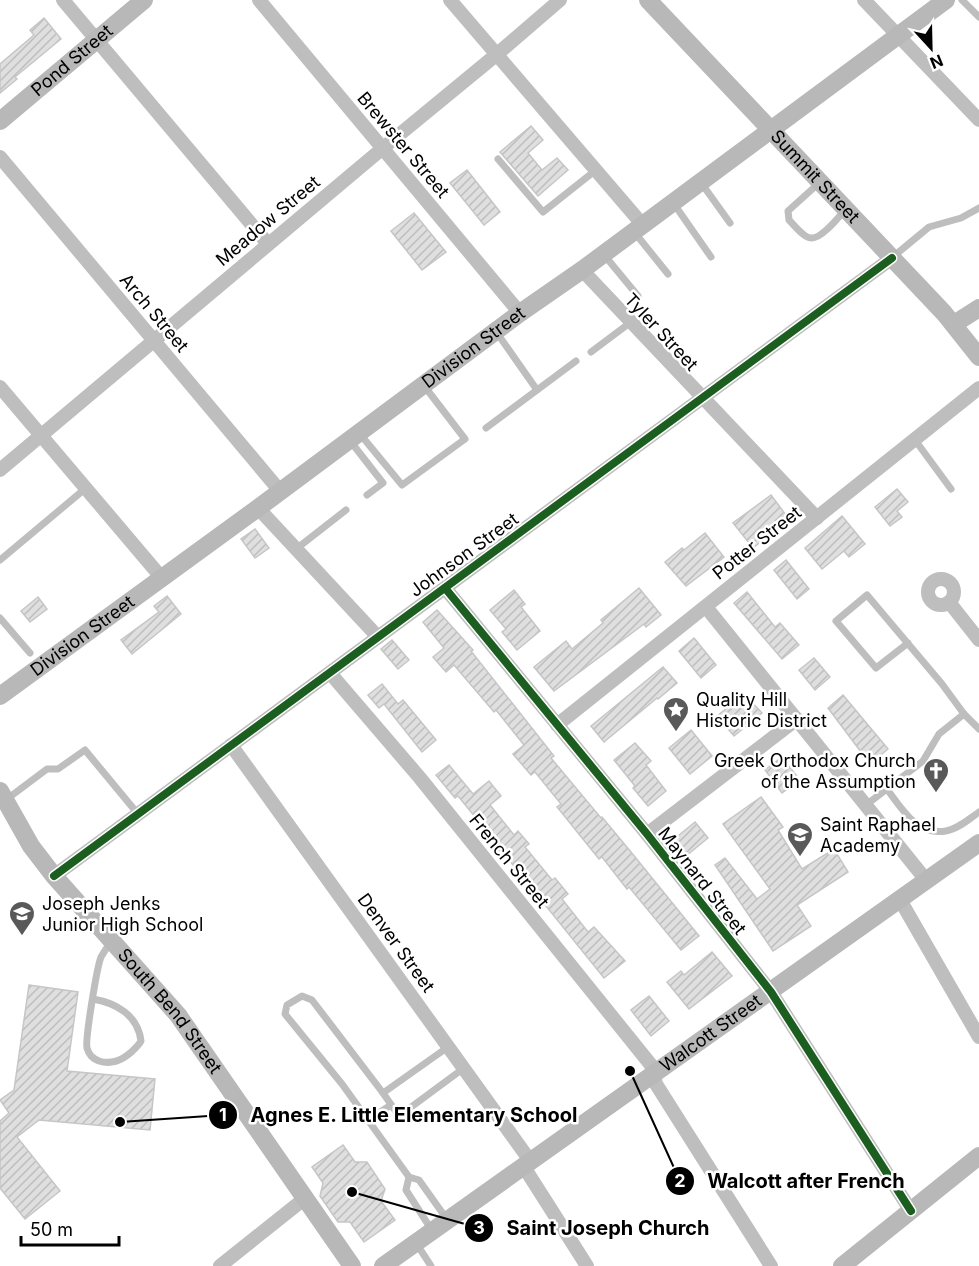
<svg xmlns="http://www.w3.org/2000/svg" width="979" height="1266" font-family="Inter,sans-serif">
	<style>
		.building { fill: url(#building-hatch); stroke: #c6c6c6; stroke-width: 1.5 }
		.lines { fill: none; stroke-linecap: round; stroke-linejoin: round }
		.lane { stroke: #bebebe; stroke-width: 7 }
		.street { stroke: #bebebe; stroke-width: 14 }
		.secondary { stroke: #b8b8b8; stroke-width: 18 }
		.cycleway-casing { stroke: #fff; stroke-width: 11 }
		.cycleway { stroke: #1b5e20; stroke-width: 8 }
		.labels { text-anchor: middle; stroke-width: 5; stroke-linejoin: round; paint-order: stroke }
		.street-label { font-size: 18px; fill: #000; stroke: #fff }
		.poi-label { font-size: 18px; fill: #000; stroke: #fff; text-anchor: start }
		.leader { fill: none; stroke: #000; stroke-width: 2 }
		.callout-dot { fill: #000; stroke: #fff; stroke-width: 2 }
		.mark-label { font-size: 18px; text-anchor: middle; font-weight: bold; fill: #fff }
		.callout-label { font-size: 20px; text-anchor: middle; font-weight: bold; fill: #000; stroke: #fff; stroke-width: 5; stroke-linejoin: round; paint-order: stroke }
	</style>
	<defs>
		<pattern id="building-hatch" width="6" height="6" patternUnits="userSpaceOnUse" patternTransform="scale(1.5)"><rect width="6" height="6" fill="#dfdfdf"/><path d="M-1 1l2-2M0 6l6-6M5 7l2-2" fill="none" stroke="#bebebe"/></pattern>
	</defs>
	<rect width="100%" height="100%" fill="#fff"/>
	<g class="building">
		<path d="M44,18L61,39L15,77L17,79L0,93V64L34,35L30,30Z"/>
		<path d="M531,126L543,140L528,153L542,170L557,158L568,170L538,196L500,152Z"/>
		<path d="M467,170L500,212L484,225L450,183Z"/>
		<path d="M414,213L446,252L422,270L391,231Z"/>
		<path d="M897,489L908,502L897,511L902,517L890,526L875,507Z"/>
		<path d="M771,495L789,519L753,548L733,523Z"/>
		<path d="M842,516L865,544L849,557L844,551L822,569L805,548Z"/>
		<path d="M255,529L269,548L255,558L241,539Z"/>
		<path d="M705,533L724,557L686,586L665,562L682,548L684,550Z"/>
		<path d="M786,560L809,589L797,599L774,570Z"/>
		<path d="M639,588L661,615L646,627L644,624L554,691L534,667L566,641L572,649L603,623L601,620Z"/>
		<path d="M514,590L525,604L521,607L540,631L517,650L502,632L506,629L490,610Z"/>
		<path d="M747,592L775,627L780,623L799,645L782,659L734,603Z"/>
		<path d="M167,596L181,614L132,654L121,640L159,612L154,606Z"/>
		<path d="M38,597L47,609L30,622L21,611Z"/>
		<path d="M437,610L473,650L471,651L554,756L551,758L601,818L602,817L631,852L699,936L681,950L629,887L627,889L602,857L599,859L557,807L561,804L535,772L531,775L513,754L524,745L496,710L494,712L454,665L446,672L433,657L444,648L423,622Z"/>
		<path d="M694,638L716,665L701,678L679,651Z"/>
		<path d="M392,640L409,660L398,669L381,649Z"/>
		<path d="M814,658L830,677L815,690L799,670Z"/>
		<path d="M663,667L677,683L658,699L657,698L604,742L591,726Z"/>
		<path d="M382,684L398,704L403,700L436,740L422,752L384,704L379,708L368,695Z"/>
		<path d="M744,694L762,713L734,736L717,716Z"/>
		<path d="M843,695L888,749L870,764L828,708Z"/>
		<path d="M691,730L712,756L690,774L669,748Z"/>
		<path d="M635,743L651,761L646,765L666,791L648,806L633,788L635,786L614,760Z"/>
		<path d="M782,757L800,780L782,793L765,770Z"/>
		<path d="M449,765L473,794L489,781L501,796L490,805L514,835L518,831L529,844L525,847L552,880L555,878L568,894L562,899L588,932L594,927L625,961L604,978L509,860L507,862L497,848L500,846L476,816L475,817L458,796L455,798L436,775Z"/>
		<path d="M761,797L783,827L778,830L802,869L834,849L848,872L797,905L811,926L773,951L715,865L725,858L757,899L770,889L723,824Z"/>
		<path d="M695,822L708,838L686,856L673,840Z"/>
		<path d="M712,952L732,976L689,1009L667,982L681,971L684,975Z"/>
		<path d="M29,985L78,992L67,1071L155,1079L150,1130L39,1120L17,1137L60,1191L25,1219L0,1188V1121L9,1113L0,1100L14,1090Z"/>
		<path d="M649,996L669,1021L651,1036L631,1010Z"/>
		<path d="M343,1145L355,1162H367L385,1189L381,1201L395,1220L364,1242L350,1222H338L320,1196L323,1183L312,1167Z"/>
	</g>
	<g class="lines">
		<g class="lane">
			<path d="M962,0L979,17"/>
			<path d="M498,159L543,212L596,170"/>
			<path d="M819,183L788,211L789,220C794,225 804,238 811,238C821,239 838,218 844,211"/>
			<path d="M702,184L730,223"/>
			<path d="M674,204L711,257"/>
			<path d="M635,233L668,274"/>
			<path d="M605,256L638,296"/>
			<path d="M894,256L929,227L961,218L979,208"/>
			<path d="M497,333L537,390"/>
			<path d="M591,352L631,322"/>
			<path d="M486,428L576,361"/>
			<path d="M360,434L402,485L465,439L425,387"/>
			<path d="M915,440L951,489"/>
			<path d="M351,442L383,483L367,495"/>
			<path d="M296,549L346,510"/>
			<path d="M0,560L86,488"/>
			<path d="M0,618L30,653"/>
			<path d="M964,714L979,729"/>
			<path d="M887,789C902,809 917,836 946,831C958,829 969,819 979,812"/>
			<path d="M7,799L47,769H58L85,750L138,814"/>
			<path d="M866,805L923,761L939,734L964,714L942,684L867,595L836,621L876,668L908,643"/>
			<path d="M93,999C116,1003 138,1015 141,1041L139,1044C129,1056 115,1066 99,1061C92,1058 89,1055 87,1048C85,1039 97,967 101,957C104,951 108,946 112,942"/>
			<path d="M383,1093L399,1116L464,1068"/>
			<path d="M368,1120L391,1105"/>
			<path d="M409,1177L419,1180L446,1218"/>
			<path d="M431,1229L406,1190L409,1177L342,1084L285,1014L287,1005L302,996L312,1000L383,1093L448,1047"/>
			<path d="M416,1243L431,1266"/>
		</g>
		<g class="street">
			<path d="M63,0L268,244"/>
			<path d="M259,0L520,313"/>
			<path d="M450,0L642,224"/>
			<path d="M864,0L979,120"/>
			<path d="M0,157L280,491"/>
			<path d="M582,270L817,518"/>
			<path d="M0,387L161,577"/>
			<path d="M0,470L383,148L496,55L560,0"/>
			<path d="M258,508L378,637"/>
			<circle cx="941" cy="592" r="13"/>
			<path d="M445,588L647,834L771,992L911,1211"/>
			<path d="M949,602L979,640"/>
			<path d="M706,607L926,880"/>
			<path d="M330,673L420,778L651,1065L656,1084L771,1266"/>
			<path d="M557,725L979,388"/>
			<path d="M231,745L531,1162"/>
			<path d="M647,834L797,719"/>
			<path d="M54,876L892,258"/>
			<path d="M899,898L979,1037"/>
			<path d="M524,1167L587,1266"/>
			<path d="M220,1266L304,1199"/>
		</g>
		<g class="secondary">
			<path id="s1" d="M648,0L944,313L979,357"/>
			<path id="s2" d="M0,121L144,0"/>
			<path d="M954,324L979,308"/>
			<path id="s3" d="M0,696L258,508L520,313L582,270L946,0"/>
			<path id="s4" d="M0,791L31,846L54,876L178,1015L352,1266"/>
			<path id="s5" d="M383,1266L979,843"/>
			<path d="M842,1266L979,1156"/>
		</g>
		<defs>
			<g id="cycleway">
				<path d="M445,588L647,834L771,992L911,1211"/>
				<path d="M54,876L892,258"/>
			</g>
		</defs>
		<use href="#cycleway" class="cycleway-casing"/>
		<use href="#cycleway" class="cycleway"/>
	</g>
	<defs>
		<symbol id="sight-pin" viewBox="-11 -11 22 30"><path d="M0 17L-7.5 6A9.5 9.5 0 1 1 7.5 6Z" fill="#595959" stroke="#fff"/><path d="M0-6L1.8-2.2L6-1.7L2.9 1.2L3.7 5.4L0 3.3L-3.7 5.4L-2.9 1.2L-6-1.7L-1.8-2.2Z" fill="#fff"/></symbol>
		<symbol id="church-pin" viewBox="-11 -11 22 30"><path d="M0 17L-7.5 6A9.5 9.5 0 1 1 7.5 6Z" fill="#595959" stroke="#fff"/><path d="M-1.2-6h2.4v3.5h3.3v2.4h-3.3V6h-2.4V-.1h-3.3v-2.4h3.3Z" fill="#fff"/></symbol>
		<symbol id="school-pin" viewBox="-11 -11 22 30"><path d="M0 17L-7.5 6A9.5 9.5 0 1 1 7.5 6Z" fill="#595959" stroke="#fff"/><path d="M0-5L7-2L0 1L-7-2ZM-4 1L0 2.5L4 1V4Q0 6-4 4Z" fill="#fff"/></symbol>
	</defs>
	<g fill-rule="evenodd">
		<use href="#sight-pin" x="661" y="695" width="30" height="40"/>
		<use href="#church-pin" x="921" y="756" width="30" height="40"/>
		<use href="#school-pin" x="785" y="820" width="30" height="40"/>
		<use href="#school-pin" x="7" y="899" width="30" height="40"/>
	</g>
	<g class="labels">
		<g class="street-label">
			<text dy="6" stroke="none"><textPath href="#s2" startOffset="94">Pond Street</textPath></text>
			<text transform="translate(403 145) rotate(50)" y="6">Brewster Street</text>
			<text dy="6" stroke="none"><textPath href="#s1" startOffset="243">Summit Street</textPath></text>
			<text transform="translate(268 221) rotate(-40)" y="6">Meadow Street</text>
			<text transform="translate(154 313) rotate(50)" y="6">Arch Street</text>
			<text transform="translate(661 332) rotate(47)" y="6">Tyler Street</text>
			<text dy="6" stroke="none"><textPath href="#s3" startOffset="588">Division Street</textPath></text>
			<text transform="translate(757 543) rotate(-38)" y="6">Potter Street</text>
			<text transform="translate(464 555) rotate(-36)" y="6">Johnson Street</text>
			<text dy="6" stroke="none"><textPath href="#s3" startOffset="102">Division Street</textPath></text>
			<text transform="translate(509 861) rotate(51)" y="6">French Street</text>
			<text transform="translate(702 881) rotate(52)" y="6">Maynard Street</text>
			<text transform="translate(396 943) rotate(54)" y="6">Denver Street</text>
			<text dy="6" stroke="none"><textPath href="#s4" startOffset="279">South Bend Street</textPath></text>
			<text dy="6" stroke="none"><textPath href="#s5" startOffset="402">Walcott Street</textPath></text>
		</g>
		<g class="poi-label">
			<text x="696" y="706">Quality Hill<tspan x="696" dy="21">Historic District</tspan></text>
			<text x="916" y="767" text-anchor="end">Greek Orthodox Church<tspan x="916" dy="21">of the Assumption</tspan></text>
			<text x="820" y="831">Saint Raphael<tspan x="820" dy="21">Academy</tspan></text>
			<text x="42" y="910">Joseph Jenks<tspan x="42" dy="21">Junior High School</tspan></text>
		</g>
	</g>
	<path class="leader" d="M120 1122L223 1115M630 1071L680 1181M352 1192L479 1228"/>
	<g class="callout-dot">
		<circle cx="120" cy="1122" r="6"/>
		<circle cx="630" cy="1071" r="6"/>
		<circle cx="352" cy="1192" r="6"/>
		<circle cx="223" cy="1115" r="15"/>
		<circle cx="680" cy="1181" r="15"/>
		<circle cx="479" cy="1228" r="15"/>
	</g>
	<g class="mark-label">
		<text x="223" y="1121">1</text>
		<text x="680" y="1187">2</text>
		<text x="479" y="1234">3</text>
	</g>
	<g class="callout-label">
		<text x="414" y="1122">Agnes E. Little Elementary School</text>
		<text x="806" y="1188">Walcott after French</text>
		<text x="608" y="1235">Saint Joseph Church</text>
	</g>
	<g transform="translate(931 48) rotate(158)" stroke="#ffffff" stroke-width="4.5" paint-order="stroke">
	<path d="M0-4.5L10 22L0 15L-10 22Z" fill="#000000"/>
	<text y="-9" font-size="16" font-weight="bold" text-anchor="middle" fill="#000000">N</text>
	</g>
	<path d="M21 1236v9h98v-9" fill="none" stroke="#000000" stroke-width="3"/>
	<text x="30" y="1236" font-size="18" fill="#000000" stroke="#ffffff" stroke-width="4.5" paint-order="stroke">50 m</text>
</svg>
